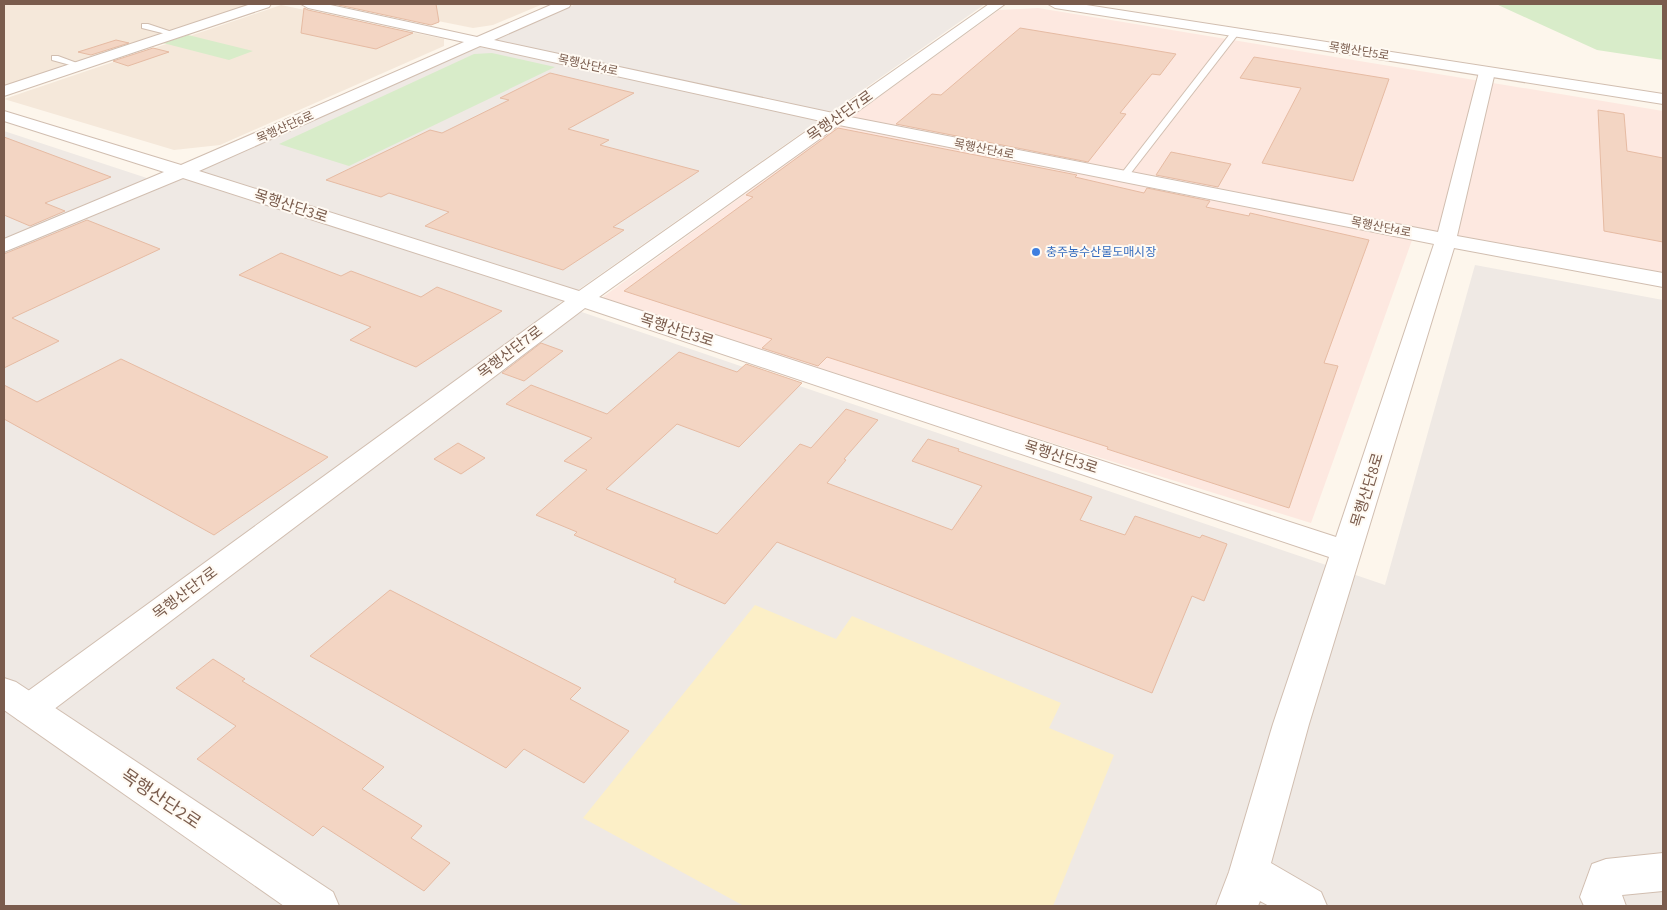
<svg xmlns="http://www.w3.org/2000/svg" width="1667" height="910" font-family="'Source Sans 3','Noto Sans KR',sans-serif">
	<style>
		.residential { fill: #f5e8da }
		.commercial { fill: #fde8e0 }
		.industrial { fill: #efe9e4 }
		.green { fill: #d8ecc9 }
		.sand { fill: #fcefc7 }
		.building { fill: #f3d5c3; stroke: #e6bba3 }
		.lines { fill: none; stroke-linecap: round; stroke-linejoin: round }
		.service-casing { stroke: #d1beb0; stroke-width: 2 }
		.minor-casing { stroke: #d1beb0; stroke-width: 2 }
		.tertiary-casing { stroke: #d1beb0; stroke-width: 2 }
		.service { fill: #fff; fill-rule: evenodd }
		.minor { fill: #fff; fill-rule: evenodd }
		.tertiary { fill: #fff; fill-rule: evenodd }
		.shop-dot { fill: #3f7fe0; stroke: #fffaf3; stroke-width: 2 }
		.labels { text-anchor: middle; stroke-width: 4; stroke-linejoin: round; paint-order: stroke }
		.far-street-label { font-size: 12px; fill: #7a5c4d; stroke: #fffaf3 }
		.far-shop-label { font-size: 12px; fill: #366cbe; stroke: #fffaf3; text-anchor: start }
		.street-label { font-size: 15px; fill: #7a5c4d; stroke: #fffaf3 }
		.near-street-label { font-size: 18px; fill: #7a5c4d; stroke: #fffaf3 }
	</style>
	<rect width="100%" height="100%" fill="#fdf6ec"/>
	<g class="residential">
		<path d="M4,4H253L4,87Z"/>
		<path d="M353,4H543L493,25L473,28Z"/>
		<path d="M281,5L444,39V46L220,145L174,150L4,99Z"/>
	</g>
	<path class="commercial" d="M1038,8L1663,111V275L1416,229L1311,523L596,302L999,10Z"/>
	<path class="industrial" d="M576,4H985L558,304L1385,585L1475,265L1663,300V906H4V131L168,185Z"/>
	<g class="green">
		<path d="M1496,4H1663V60L1597,50Z"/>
		<path d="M188,35L253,51L229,60L163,43Z"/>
		<path d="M492,53L555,67L349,166L279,144L474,54Z"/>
	</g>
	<path class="sand" d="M755,605L836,639L852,616L1061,703L1049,728L1114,755L1053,906H744L583,818Z"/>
	<g class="building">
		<path d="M334,4H436L439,22L431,25Z"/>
		<path d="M304,8L308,10L413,33L376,49L301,33Z"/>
		<path d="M1020,28L1117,44L1176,54L1160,75L1152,74L1120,113L1126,114L1088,162L896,124L932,94L941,95Z"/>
		<path d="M116,40L129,43L91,55L78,52Z"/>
		<path d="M153,48L169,52L128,66L113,61Z"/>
		<path d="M1254,57L1389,79L1353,181L1262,163L1301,88L1240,78Z"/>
		<path d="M550,73L634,93L568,129L609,140L600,145L699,171L613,227L624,230L563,270L425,226L449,212L389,193L381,197L326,180L430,130L442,133L509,100L500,98Z"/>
		<path d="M1598,110L1624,114L1627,151L1663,158V242L1604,231Z"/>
		<path d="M838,128L1077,175L1075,177L1144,193L1147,188L1210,201L1206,207L1249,216L1250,213L1369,240L1324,363L1338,366L1289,508L1107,449L1108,447L827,357L818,366L762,348L772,339L624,291L753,197L746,195Z"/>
		<path d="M4,137L111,177L45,203L65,211L30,226L4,215Z"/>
		<path d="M1171,152L1231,164L1218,187L1156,175Z"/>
		<path d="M87,220L160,249L12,318L59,341L4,368V254Z"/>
		<path d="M281,253L341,276L351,271L421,297L437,287L502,311L416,367L350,340L371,327L239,275Z"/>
		<path d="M541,343L563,351L524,381L502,373Z"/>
		<path d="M679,352L737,372L746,364L802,383L739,447L677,424L606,489L717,534L800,444L811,448L846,409L878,420L844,459L846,460L827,483L952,530L982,486L912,461L928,439L959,449L958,451L1092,497L1080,520L1125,535L1135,516L1200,538L1202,535L1227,544L1204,601L1192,596L1152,693L777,542L725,604L674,582L676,579L574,535L577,532L536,515L587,470L564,461L592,438L506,404L531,385L607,414Z"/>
		<path d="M121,359L328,457L214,535L4,419V385L37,402Z"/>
		<path d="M458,443L485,458L461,474L434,459Z"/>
		<path d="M390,590L581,688L570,699L629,731L584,783L524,749L506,768L310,656Z"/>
		<path d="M213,659L245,679L242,681L384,767L362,789L422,826L411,838L450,863L424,891L323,826L313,836L197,759L236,726L176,688Z"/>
	</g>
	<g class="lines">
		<defs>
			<g id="service">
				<path d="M142,24H148L178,34L174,36L142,28Z"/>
				<path d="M1233,30L1240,32L1127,178H1121V174Z"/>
				<path d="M52,56H58L85,66L81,68L52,60Z"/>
			</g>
			<g id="minor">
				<path d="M251,4H271L269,7L4,96V86Z"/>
				<path d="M301,4H326L477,37L553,4H571L569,7L494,40L833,113L989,4H1005L850,117L1438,232L1479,72L1481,69H1493L1495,72L1457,236L1663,273V287L1454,248L1309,724L1271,863L1321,892L1327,906H1269L1260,901L1258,906H1216L1229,872L1273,724L1329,557L585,308L41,719L29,724L17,719L11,709L17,699L565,301L183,178L4,252V239L164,172L4,121V111L181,165L464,42L308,8ZM480,46L821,121L579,291L199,171ZM839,125L1434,244L1336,537L599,297Z"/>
				<path d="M1663,853V891L1622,895L1626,906H1584L1580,897L1592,864L1606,859Z"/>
			</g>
			<g id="tertiary">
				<path d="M1048,4H1080L1663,94V104L1055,8Z"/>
				<path d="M4,678L16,682L333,892L339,906H284L4,710Z"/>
			</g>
		</defs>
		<use href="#service" class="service-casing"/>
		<use href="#minor" class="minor-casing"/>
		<use href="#tertiary" class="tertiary-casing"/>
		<use href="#service" class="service"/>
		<use href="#minor" class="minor"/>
		<use href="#tertiary" class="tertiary"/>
	</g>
	<circle class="shop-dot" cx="1036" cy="252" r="5"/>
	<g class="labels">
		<g class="far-street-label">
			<text transform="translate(1359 51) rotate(9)" y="4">목행산단5로</text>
			<text transform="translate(588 65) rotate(12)" y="4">목행산단4로</text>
			<text transform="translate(285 127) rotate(-24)" y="4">목행산단6로</text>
			<text transform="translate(984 149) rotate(11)" y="4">목행산단4로</text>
			<text transform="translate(1381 227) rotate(11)" y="4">목행산단4로</text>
		</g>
		<g class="far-shop-label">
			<text x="1046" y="256">충주농수산물도매시장</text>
		</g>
		<g class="street-label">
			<text transform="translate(840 116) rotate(-35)" y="5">목행산단7로</text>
			<text transform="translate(291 206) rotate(18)" y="5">목행산단3로</text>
			<text transform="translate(677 330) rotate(18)" y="5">목행산단3로</text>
			<text transform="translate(510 352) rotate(-37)" y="5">목행산단7로</text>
			<text transform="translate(1061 457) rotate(18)" y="5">목행산단3로</text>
			<text transform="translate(1367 490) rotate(-73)" y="5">목행산단8로</text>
			<text transform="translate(185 593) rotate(-37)" y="5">목행산단7로</text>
		</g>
		<g class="near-street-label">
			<text transform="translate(161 799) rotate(34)" y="6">목행산단2로</text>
		</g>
	</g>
	<rect width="1667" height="910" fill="none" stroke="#7a5c4d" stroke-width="10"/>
</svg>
